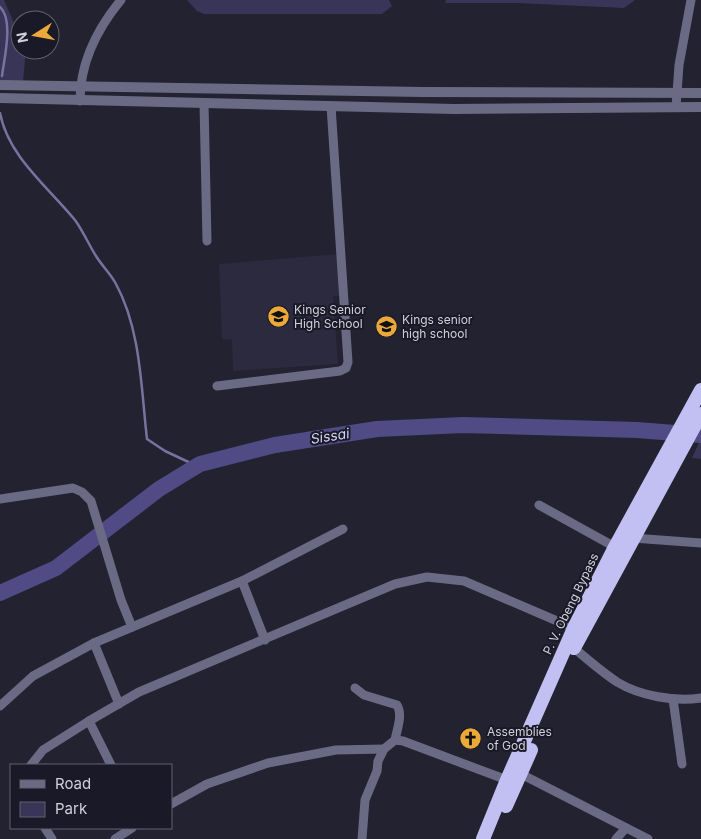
<svg xmlns="http://www.w3.org/2000/svg" width="701" height="839" font-family="Inter,sans-serif">
	<style>
		.built { fill: #2b2a3e }
		.green { fill: #383558 }
		.lines { fill: none; stroke-linecap: round; stroke-linejoin: round }
		.stream { stroke: #77729f; stroke-width: 2.5 }
		.river { stroke: #504a85; stroke-width: 16 }
		.minor { stroke: #6b6a85; stroke-width: 9 }
		.tertiary { stroke: #6b6a85; stroke-width: 10 }
		.trunk { stroke: #c2c0f2; stroke-width: 14 }
		.labels { text-anchor: middle; stroke-width: 4; stroke-linejoin: round; paint-order: stroke }
		.poi-label { font-size: 12px; fill: #d1d0db; stroke: #191927; text-anchor: start }
		.street-label { font-size: 12px; fill: #d1d0db; stroke: #191927 }
		.water-label { font-size: 14px; font-style: italic; fill: #d2d1f5; stroke: #191927 }
	</style>
	<rect width="100%" height="100%" fill="#232231"/>
	<path class="built" d="M339,254L343,296H333L338,364L233,371L232,340L222,339L219,264Z"/>
	<g class="green">
		<path d="M0,0H4L20,37V50H26L23,81H0Z"/>
		<path d="M187,0H389L392,6L382,14H204L197,11Z"/>
		<path d="M446,0H635L624,8L518,3H445Z"/>
		<path d="M701,438V459L692,458Z"/>
	</g>
	<g class="lines">
		<g class="stream">
			<path d="M0,7C14,20 4,59 2,76"/>
			<path d="M0,113C8,156 48,187 75,220C83,231 89,245 96,256C102,266 111,274 116,284C141,330 141,388 147,439L165,451L197,466"/>
		</g>
		<path class="river" d="M0,593L56,568L159,489L200,464L275,445L377,429L463,425L637,430L701,435"/>
		<g class="minor">
			<path d="M80,101C80,62 97,29 121,0"/>
			<path d="M204,103L207,241"/>
			<path d="M676,107L679,65L691,0"/>
			<path d="M217,386L340,371L346,368L348,362L331,106"/>
			<path d="M0,499L73,488L82,492L91,501L121,600L132,627"/>
			<path d="M539,505L615,547"/>
			<path d="M633,538L701,543"/>
			<path d="M242,581L265,640"/>
			<path d="M94,643L119,704"/>
			<path d="M574,648C588,660 602,672 617,682C640,696 675,702 701,698"/>
			<path d="M355,688L364,695L397,705C403,715 397,729 395,740"/>
			<path d="M673,699L682,764"/>
			<path d="M0,706L33,676L94,643L242,581L343,529"/>
			<path d="M89,721L111,765"/>
			<path d="M31,765L43,750L89,721L139,692L395,584L427,577L464,581L578,630"/>
			<path d="M521,774L648,839"/>
			<path d="M171,804L207,784L268,763L336,750L384,749"/>
			<path d="M45,828L52,839"/>
			<path d="M115,839L132,828"/>
			<path d="M362,839L365,800L377,771L378,761L384,749L395,740L403,741L507,780"/>
			<path d="M616,839L626,828"/>
		</g>
		<g class="tertiary">
			<path d="M0,85L423,92L701,93"/>
			<path d="M0,98L454,109L701,107"/>
		</g>
		<g class="trunk">
			<path d="M574,648L701,414"/>
			<path d="M506,806L531,750"/>
			<path d="M483,839L507,780L574,628L615,547L701,390"/>
		</g>
	</g>
	<defs>
		<symbol id="school-disc" viewBox="-11 -11 22 22"><circle r="9.5" fill="#eba939" stroke="#191927"/><path d="M0-5L7-2L0 1L-7-2ZM-4 1L0 2.5L4 1V4Q0 6-4 4Z" fill="#111"/></symbol>
		<symbol id="church-disc" viewBox="-11 -11 22 22"><circle r="9.5" fill="#eba939" stroke="#191927"/><path d="M-1.2-6h2.4v3.5h3.3v2.4h-3.3V6h-2.4V-.1h-3.3v-2.4h3.3Z" fill="#111"/></symbol>
	</defs>
	<g fill-rule="evenodd">
		<use href="#school-disc" x="266" y="304" width="25" height="25"/>
		<use href="#school-disc" x="374" y="314" width="25" height="25"/>
		<use href="#church-disc" x="458" y="726" width="25" height="25"/>
	</g>
	<g class="labels">
		<g class="poi-label">
			<text x="294" y="314">Kings Senior<tspan x="294" dy="14">High School</tspan></text>
			<text x="402" y="324">Kings senior<tspan x="402" dy="14">high school</tspan></text>
			<text x="487" y="736">Assemblies<tspan x="487" dy="14">of God</tspan></text>
		</g>
		<g class="street-label">
			<text transform="translate(571 604) rotate(-64)" y="4">P. V. Obeng Bypass</text>
		</g>
		<g class="water-label">
			<text transform="translate(330 436) rotate(-9)" y="5">Sissai</text>
		</g>
	</g>
	<rect x="10" y="764" width="162" height="65" fill="#191927" stroke="#63626f"/>
	<rect x="20" y="780" width="25" height="8" fill="#6b6a85" stroke="#63626f"/>
	<text x="55" y="789" font-size="15" fill="#d1d0db">Road</text>
	<rect x="20" y="802" width="25" height="15" fill="#383558" stroke="#63626f"/>
	<text x="55" y="814" font-size="15" fill="#d1d0db">Park</text>
	<g transform="translate(35 35) rotate(259)"><circle r="24" fill="#191927" stroke="#63626f"/>
	<path d="M0-4L9 19L0 12L-9 19Z" fill="#eba939"/>
	<text y="-8" font-size="14" font-weight="bold" text-anchor="middle" fill="#d1d0db">N</text>
	</g>
</svg>
